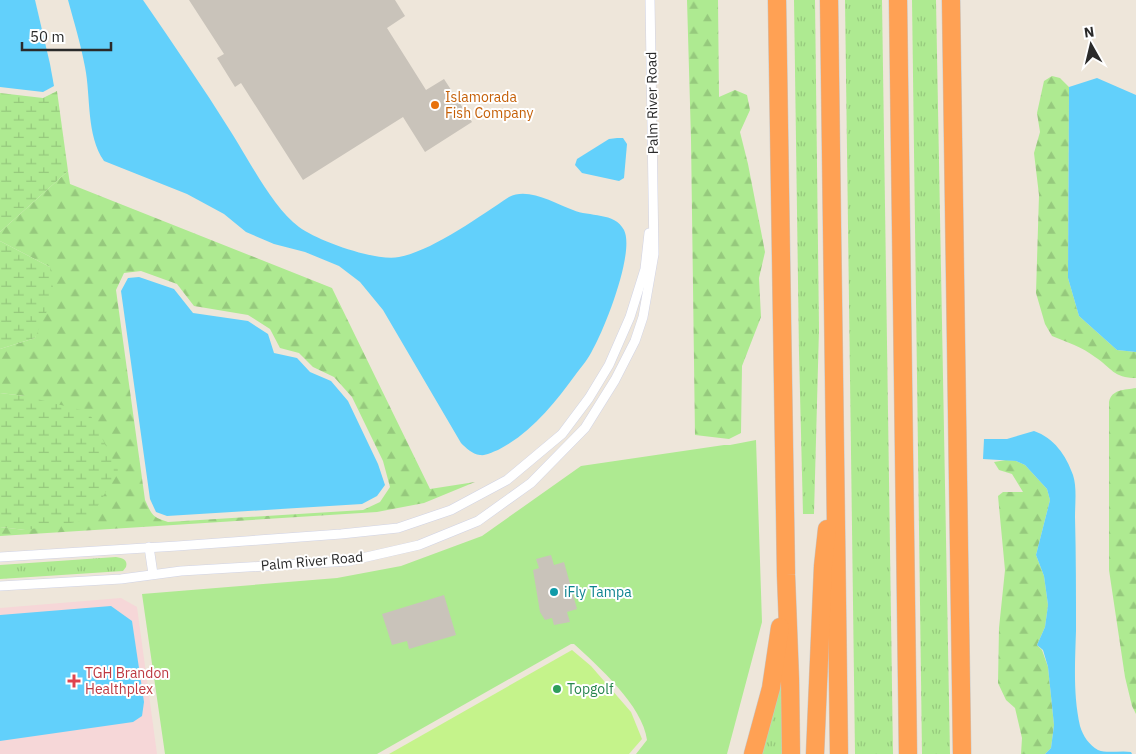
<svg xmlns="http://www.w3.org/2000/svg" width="1136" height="754" font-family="'IBM Plex Sans',sans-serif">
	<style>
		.medical { fill: #f6d7d8 }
		.grass { fill: url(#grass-tufts) }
		.forest { fill: url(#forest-firs); fill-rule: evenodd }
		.wetland { fill: url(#wetland-marsh) }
		.park { fill: #aeea91 }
		.pitch { fill: #c5f38b }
		.water { fill: #62d0fb }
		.building { fill: #c9c3ba }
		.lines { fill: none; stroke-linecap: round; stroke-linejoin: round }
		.minor-casing { stroke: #d0d3e5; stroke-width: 10 }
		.motorway-casing { stroke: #c8c8c8; stroke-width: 19 }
		.minor { stroke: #fff; stroke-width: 9 }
		.motorway { stroke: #ffa154; stroke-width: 18 }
		.food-dot { fill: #e8710a; stroke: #fff; stroke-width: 2 }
		.culture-dot { fill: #0f9aa8; stroke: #fff; stroke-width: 2 }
		.health-dot { fill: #e0444e; stroke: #fff; stroke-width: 2 }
		.leisure-dot { fill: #2e9e5b; stroke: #fff; stroke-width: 2 }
		.labels { text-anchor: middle; stroke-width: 4; stroke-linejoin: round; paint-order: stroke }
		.food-label { font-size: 14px; fill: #c56008; stroke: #fff; text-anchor: start }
		.street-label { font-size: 14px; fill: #2a2a2a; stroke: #fff }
		.culture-label { font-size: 14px; fill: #0d838f; stroke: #fff; text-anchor: start }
		.health-label { font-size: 14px; fill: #be3a42; stroke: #fff; text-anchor: start }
		.leisure-label { font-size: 14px; fill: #27864d; stroke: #fff; text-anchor: start }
	</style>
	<defs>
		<pattern id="grass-tufts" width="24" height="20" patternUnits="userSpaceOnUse" patternTransform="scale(1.25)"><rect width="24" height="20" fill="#aeea91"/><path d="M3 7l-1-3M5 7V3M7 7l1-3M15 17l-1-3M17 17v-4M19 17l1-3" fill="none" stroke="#96c97d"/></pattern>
		<pattern id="forest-firs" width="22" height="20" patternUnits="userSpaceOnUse" patternTransform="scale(1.25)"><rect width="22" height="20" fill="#aeea91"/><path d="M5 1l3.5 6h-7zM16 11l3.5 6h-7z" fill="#96c97d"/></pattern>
		<pattern id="wetland-marsh" width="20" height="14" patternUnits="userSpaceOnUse" patternTransform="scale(1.25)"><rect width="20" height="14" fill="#aeea91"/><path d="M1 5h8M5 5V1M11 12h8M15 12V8" fill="none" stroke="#96c97d"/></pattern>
	</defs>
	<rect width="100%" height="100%" fill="#eee6da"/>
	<path class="medical" d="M121,598L137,607L157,754H0V608Z"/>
	<g class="grass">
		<path d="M794,0H815L819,329L814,514H803L799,353Z"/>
		<path d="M845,0H882L893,754H855Z"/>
		<path d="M912,0H936L950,754H922Z"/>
		<path d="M116,557C123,558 128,560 126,567L123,571L0,579V565Z"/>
		<path d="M777,680H784V754H758Z"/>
	</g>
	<g class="forest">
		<path d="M687,0H718L719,97L735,90L747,95L750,110L740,132L748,164L765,252L759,278L761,317L742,366L741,433L729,439L695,435L691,139Z"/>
		<path d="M1052,76L1060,78L1069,87L1068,278L1079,316L1117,350L1136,352V378C1113,378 1112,368 1095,357C1082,347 1067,342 1052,336L1045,324L1036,293L1039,195L1034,153L1040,132L1037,113L1044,81Z"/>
		<path d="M68,171L70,184L332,288L430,489L475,482L424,503L377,512L0,536V527L25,530V396L0,393V349L35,338L50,267L0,241V232ZM141,271L177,284L194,306L248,315L270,329L280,348L299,353L313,367L334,377L352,397L383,461L390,487L380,502L363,510L168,522C152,517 152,515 145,500L116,290L124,273Z"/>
		<path d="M1136,388V714L1132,706L1125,677L1109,570V402C1112,389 1124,390 1136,388Z"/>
		<path d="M1006,460L1016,461L1025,465L1047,489L1050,500L1036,555L1044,576L1048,605L1045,627L1037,645L1042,650L1048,667L1054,725L1051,748L1045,754H1021L1022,738L1015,708L1006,700L998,683L999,628L1005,570L998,496L1003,492H1023L1012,474L999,470L994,462Z"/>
	</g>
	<g class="wetland">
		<path d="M57,91L68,171L0,232V93L43,98Z"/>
		<path d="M0,241L50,267L54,295L35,338L0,349Z"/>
		<path d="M0,393L25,396L89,412L118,470L90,520L25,530L0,527Z"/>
	</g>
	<path class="park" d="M756,440L762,622L727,754H636L647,740C643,706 598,666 574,644H571L377,754H165L142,594L337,578L401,566L482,536L581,466L724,445H730Z"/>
	<path class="pitch" d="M572,650L591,666L631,712L642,739L629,754H389Z"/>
	<g class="water">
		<path d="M0,0H35L50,64L54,86L43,92L0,87Z"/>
		<path d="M68,0H143C173,44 203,87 231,132C249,160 273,208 299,227C318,241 377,262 399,257C432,251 480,216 509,197C528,187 554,203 573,210C589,217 615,212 624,230C635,252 605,328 593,349C589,358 582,366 576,374C554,404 531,433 498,450C492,452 486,456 480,455C472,454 466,448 461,443L383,310L360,282L339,266L305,252L274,244L246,232L224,214L187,194L104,161C86,135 91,97 85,67C81,45 74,22 68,0Z"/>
		<path d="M1097,78L1136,95V352L1117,350L1079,316L1068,278L1069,87Z"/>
		<path d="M617,138H623L627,144L624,178L619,181L582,173L575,165L577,159L609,139Z"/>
		<path d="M139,277L174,289L193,313L248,321L268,334L274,353L297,358L310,372L331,381L348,401L378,464L385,485L377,496L362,504L167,516L156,512L150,499L121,291L128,278Z"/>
		<path d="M1034,431C1054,438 1066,455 1073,475C1077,487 1075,504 1075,517C1076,555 1076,593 1076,631C1075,663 1073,695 1080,726C1083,736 1089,745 1098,750C1108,754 1120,750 1131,752L1132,754H1045L1051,748L1054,725L1048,667L1043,650L1037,645L1045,627L1048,605L1044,576L1036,555L1050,500L1047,489L1025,465L1016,461L983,459L984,439H1007Z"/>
		<path d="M111,606L132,621L144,702L142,716L133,722L0,741V615Z"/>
	</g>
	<g class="building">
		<path d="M189,0H395L405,16L387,28L426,90L444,79L472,122L425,152L403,117L303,180L241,83L235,87L217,58L224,54Z"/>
		<path d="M551,555L554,565L564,562L577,609L567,612L570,622L554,625L552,618L545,620L540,612L533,570L539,568L536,559Z"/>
		<path d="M444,595L456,635L409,649L407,641L392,645L382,614Z"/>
	</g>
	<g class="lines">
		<defs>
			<g id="minor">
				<path d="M149,547L153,574"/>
				<path d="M0,557L177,546L341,534L398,528L451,510L507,480L562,434L589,398L609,365L630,317L645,269L649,233"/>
				<path d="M0,586L121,579L181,571L349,561L419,545L478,521L531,483L585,428L615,380L635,341L643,317L654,254L650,0"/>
			</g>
			<g id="motorway">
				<path d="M777,0L786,575L790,679L791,754"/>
				<path d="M829,0L839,754"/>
				<path d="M898,0L908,754"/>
				<path d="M951,0L962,754"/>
				<path d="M753,754L771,688L780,627"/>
				<path d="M815,754L823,566L827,529"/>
			</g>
		</defs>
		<use href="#minor" class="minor-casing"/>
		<use href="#motorway" class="motorway-casing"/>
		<use href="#minor" class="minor"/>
		<use href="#motorway" class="motorway"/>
	</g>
	<circle class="food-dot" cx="435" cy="105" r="5"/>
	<circle class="culture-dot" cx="554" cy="592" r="5"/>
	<path class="health-dot" d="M71.5 673.5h5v5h5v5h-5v5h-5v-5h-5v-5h5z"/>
	<circle class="leisure-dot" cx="557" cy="689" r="5"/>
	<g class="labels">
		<g class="food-label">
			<text x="445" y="102">Islamorada<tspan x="445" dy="16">Fish Company</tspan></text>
		</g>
		<g class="street-label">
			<text transform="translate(652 103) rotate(-91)" y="5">Palm River Road</text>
			<text transform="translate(312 561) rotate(-5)" y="5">Palm River Road</text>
		</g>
		<g class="culture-label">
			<text x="564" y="597">iFly Tampa</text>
		</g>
		<g class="health-label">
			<text x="85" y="678">TGH Brandon<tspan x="85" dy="16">Healthplex</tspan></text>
		</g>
		<g class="leisure-label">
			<text x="567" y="694">Topgolf</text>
		</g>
	</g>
	<g transform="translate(1091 45) rotate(352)" stroke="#ffffff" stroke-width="4" paint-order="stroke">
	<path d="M0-4L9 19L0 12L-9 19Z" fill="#2a2a2a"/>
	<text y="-8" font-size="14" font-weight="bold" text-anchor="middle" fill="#2a2a2a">N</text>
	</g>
	<path d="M22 42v8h89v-8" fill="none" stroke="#2a2a2a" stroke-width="2.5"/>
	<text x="30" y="42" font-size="15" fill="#2a2a2a" stroke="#ffffff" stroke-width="4" paint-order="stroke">50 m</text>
</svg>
